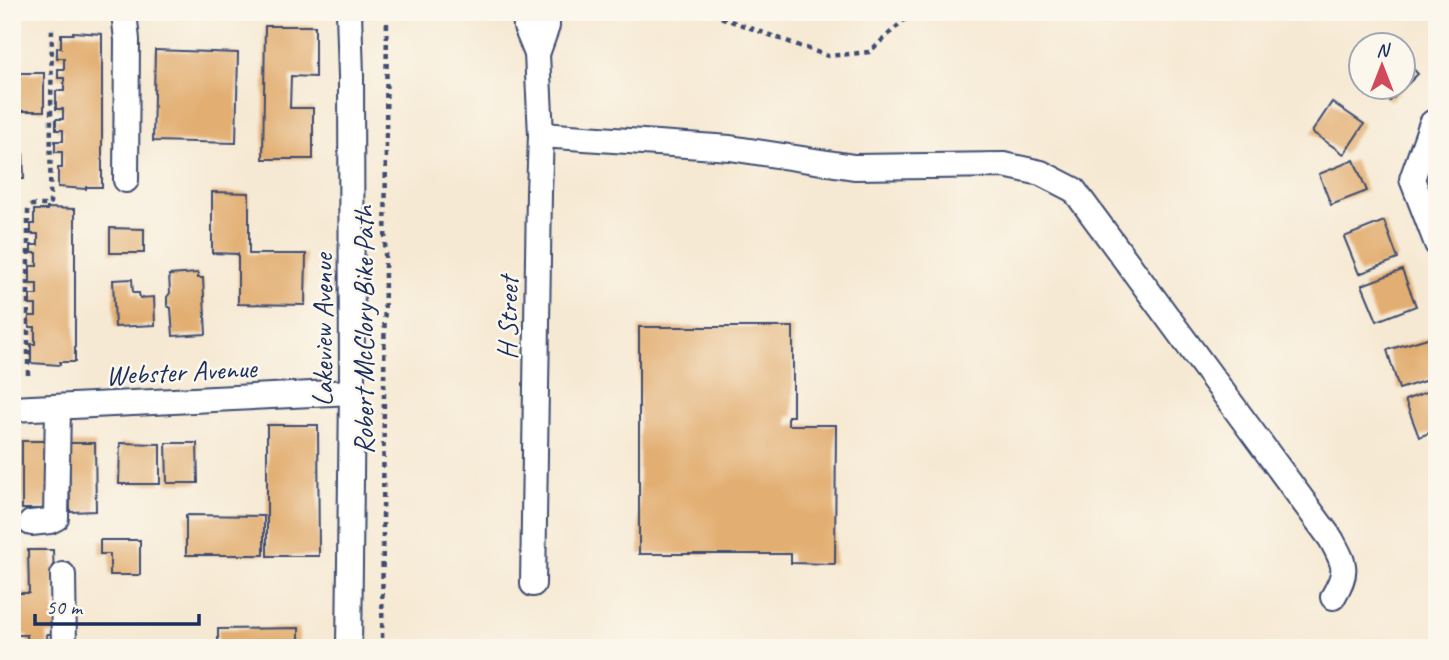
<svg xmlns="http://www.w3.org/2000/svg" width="1449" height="660" font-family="Caveat,sans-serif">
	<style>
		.building { fill: #e2ae71 }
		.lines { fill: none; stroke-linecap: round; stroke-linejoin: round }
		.minor-casing { stroke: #3c4b70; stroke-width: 28 }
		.path { stroke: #3c4b70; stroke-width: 4.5; stroke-dasharray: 5 5; stroke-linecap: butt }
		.minor { stroke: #fff; stroke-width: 24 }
		.labels { text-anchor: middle; stroke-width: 5; stroke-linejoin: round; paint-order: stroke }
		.street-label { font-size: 28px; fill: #1b2f5e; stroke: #fbf7ec }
	</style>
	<rect width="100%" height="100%" fill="#fbf7ec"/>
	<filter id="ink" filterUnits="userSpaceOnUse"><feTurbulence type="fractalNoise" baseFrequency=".0143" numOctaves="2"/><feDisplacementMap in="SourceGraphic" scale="14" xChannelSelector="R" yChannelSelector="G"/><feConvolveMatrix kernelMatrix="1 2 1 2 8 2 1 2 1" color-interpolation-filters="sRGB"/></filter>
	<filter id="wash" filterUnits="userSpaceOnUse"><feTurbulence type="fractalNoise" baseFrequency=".00686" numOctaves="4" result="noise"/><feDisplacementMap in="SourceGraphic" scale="28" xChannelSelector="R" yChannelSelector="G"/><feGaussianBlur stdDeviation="1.57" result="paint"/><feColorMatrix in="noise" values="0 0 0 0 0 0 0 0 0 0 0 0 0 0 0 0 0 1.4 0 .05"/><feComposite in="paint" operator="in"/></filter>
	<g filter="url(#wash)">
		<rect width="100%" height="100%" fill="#f6e9d3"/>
		<g id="blocks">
			<g class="building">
				<path d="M265,26H315V77L291,76L290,108H313V159H263Z"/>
				<path d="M73,32L102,34V187H86V189L58,187V168H62V152H55V141H63V130H56V119H63V109H56V91H64V78H58V69H64V58H57V48H61V34H73Z"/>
				<path d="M155,50L238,53L236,143L153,141Z"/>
				<path d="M1404,59L1418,74L1390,101L1377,88H1404Z"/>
				<path d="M12,73H44V111H16V90H12Z"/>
				<path d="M1332,102L1364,124L1344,154L1312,132Z"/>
				<path d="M12,154H23L24,179H12Z"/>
				<path d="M1354,160L1367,191L1331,205L1319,174Z"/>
				<path d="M212,192L249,193V254H306L305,305L238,304V254L212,253Z"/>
				<path d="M47,208L75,209V362H60V365L31,363V344H35V327H29V316H36V305H30V295H37V284H30V266H37V253H31V245H38V234H31V224H34V210H47Z"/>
				<path d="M1384,221L1398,259L1359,274L1344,237Z"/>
				<path d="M110,228L144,229V253H110Z"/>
				<path d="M1402,270L1416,306L1377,321L1362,285Z"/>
				<path d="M198,273V278H203L206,334L173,336L171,308L167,306V297L170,293L169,275Z"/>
				<path d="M132,279L133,293H139L140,298L154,297L155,325L115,327L113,280Z"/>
				<path d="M639,327H793V416H788V425H836L835,564L791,563V554H639Z"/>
				<path d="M1431,337L1437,358V377L1399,389L1387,350Z"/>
				<path d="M1437,388V430L1419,437L1405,400Z"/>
				<path d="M267,425H318L319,556H267Z"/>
				<rect x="22" y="441" width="28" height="68"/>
				<path d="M69,443H95L96,511L70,512Z"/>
				<path d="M120,443L160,444V484H119Z"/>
				<path d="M166,443H197L198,483H167Z"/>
				<path d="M186,515L264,516V555H186Z"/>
				<path d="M100,540H140V575H110V554H100Z"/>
				<path d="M28,550H53L56,634H47L48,648H28L27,635H12V593H29Z"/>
				<path d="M299,628V648H218V629Z"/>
			</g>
		</g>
	</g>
	<g filter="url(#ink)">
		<use href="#blocks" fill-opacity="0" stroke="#3c4b70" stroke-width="2"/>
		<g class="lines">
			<defs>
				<g id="minor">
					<path d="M124,12L127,40L126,180"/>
					<path d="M525,12L526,27L537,54L541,135L539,193L533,584"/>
					<path d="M537,54L547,26V12"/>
					<path d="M1437,120L1432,123L1412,179L1437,244"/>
					<path d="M541,135L730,148L854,167L1004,165L1041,173L1074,190L1331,539C1345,565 1349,570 1333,597"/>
					<path d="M12,409L352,392"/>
					<path d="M31,523L50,521L56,518L58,407"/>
					<path d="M63,575L64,648"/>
					<path d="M349,648L352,392L351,76L349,12"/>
				</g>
			</defs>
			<use href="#minor" class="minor-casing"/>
			<g class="path">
				<path d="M713,12L717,16L828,56L869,52L913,12"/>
				<path d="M28,375V211L29,207L32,205H50L52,25"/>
				<path d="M382,648L387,12"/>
			</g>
			<use href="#minor" class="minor"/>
		</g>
	</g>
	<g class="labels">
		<g class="street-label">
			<text transform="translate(507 318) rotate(-89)" y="10">H Street</text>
			<text transform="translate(322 330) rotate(-90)" y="10">Lakeview Avenue</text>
			<text transform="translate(363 330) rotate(-90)" y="10">Robert McClory Bike Path</text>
			<text transform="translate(181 371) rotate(-3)" y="10">Webster Avenue</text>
		</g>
	</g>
	<rect width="1449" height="660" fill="none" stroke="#fbf7ec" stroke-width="42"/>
	<g transform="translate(1382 66)"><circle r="33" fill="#fbf7ec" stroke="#a1a7b3" stroke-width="2"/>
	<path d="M0-5L12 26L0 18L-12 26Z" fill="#d1495b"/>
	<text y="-10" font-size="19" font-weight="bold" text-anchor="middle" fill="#1b2f5e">N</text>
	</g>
	<path d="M35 614v10h164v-10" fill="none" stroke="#1b2f5e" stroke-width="3.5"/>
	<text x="46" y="614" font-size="21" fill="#1b2f5e" stroke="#fbf7ec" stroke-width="5" paint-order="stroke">50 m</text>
</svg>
